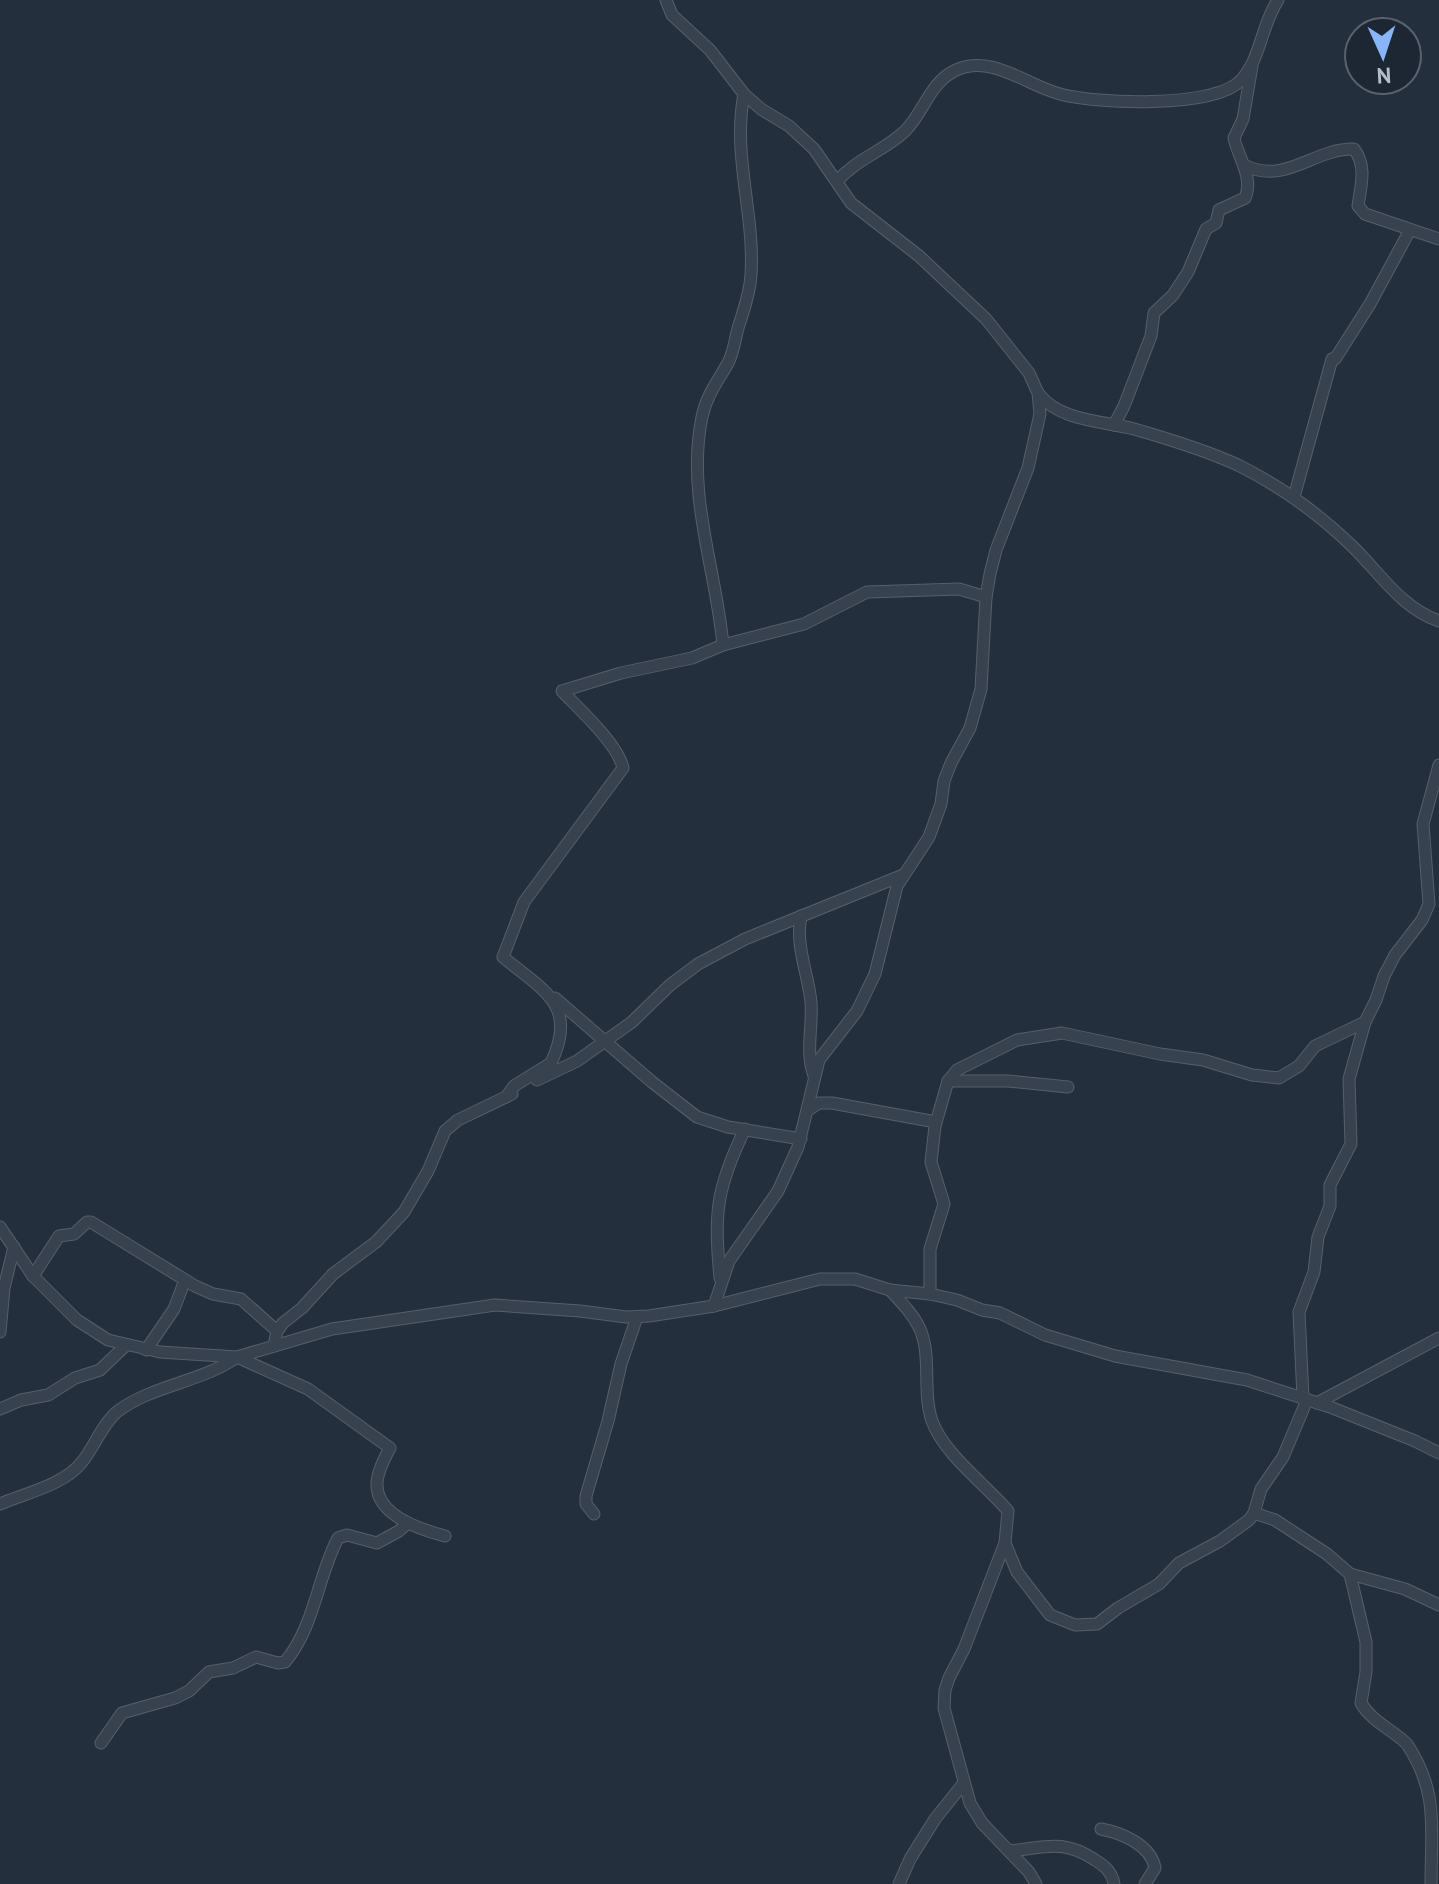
<svg xmlns="http://www.w3.org/2000/svg" width="1439" height="1884" font-family="'PT Sans',sans-serif">
	<style>
		.lines { fill: none; stroke-linecap: round; stroke-linejoin: round }
		.minor-casing { stroke: #565f6c; stroke-width: 13 }
		.minor { stroke: #38414e; stroke-width: 11 }
	</style>
	<rect width="100%" height="100%" fill="#242f3e"/>
	<g class="lines">
		<defs>
			<g id="minor">
				<path d="M666,0L672,15L710,50L744,94L761,109L789,126L814,149L851,203L919,256L986,319L1029,373L1038,393L1040,414L1028,468L996,550L990,574L986,597L981,689L970,728L951,763L944,781L941,804L929,837L897,886L875,974L857,1011L819,1060L798,1147L778,1191L729,1261L714,1306"/>
				<path d="M1244,165C1285,186 1314,148 1354,149C1367,166 1361,185 1358,206L1365,214L1439,239"/>
				<path d="M837,181C858,158 884,151 905,131C924,112 930,82 956,70C992,54 1026,85 1060,94C1096,104 1211,108 1239,82C1261,61 1261,25 1278,0"/>
				<path d="M1335,359L1370,304L1410,230"/>
				<path d="M1039,394C1059,421 1103,421 1134,429C1169,439 1205,450 1238,465C1280,486 1318,513 1352,546C1380,573 1401,608 1439,621"/>
				<path d="M1114,425L1124,406L1151,336L1154,313L1173,295L1188,272L1206,229L1216,223L1219,210L1245,198C1254,178 1238,157 1234,138L1243,119L1252,66"/>
				<path d="M1294,497L1332,359"/>
				<path d="M723,645C716,569 686,494 702,417C706,396 718,381 728,363C735,350 735,335 740,322C745,306 750,292 751,275C755,214 732,155 744,94"/>
				<path d="M801,916C795,945 808,973 811,1002C813,1027 805,1052 814,1076"/>
				<path d="M555,998L652,1082L697,1117L728,1127L801,1139"/>
				<path d="M537,1080L577,1061L632,1022L670,985L698,964L745,939L903,875"/>
				<path d="M948,1081H1008L1068,1087"/>
				<path d="M506,1097L514,1086L551,1063C579,1004 542,990 503,957L524,902L623,768C618,744 579,709 562,691L621,673L692,658L723,645L804,624L867,592L959,589L986,597"/>
				<path d="M808,1110L819,1103H832L936,1122"/>
				<path d="M0,1227L33,1276L77,1320L108,1340L160,1352L237,1357L332,1329L495,1305L580,1311L626,1317L649,1316L714,1306L820,1279H855L890,1290L930,1294L957,1300L982,1310L1000,1313L1045,1335L1115,1356L1247,1380L1330,1407L1415,1441L1439,1453"/>
				<path d="M33,1276L59,1236L74,1234L87,1222H91L195,1286L213,1294L241,1299L277,1331"/>
				<path d="M720,1278C714,1212 716,1189 745,1129"/>
				<path d="M890,1290C901,1302 913,1314 920,1329C932,1357 922,1392 932,1421C944,1454 985,1484 1008,1511L1005,1543L964,1649L949,1678L945,1690L944,1708L970,1803L982,1823L1029,1872L1036,1884"/>
				<path d="M930,1294V1249L944,1204L931,1162L935,1126L948,1081L957,1070L1017,1040L1062,1033L1160,1054L1203,1060L1252,1075L1279,1078L1299,1066L1315,1046L1365,1022"/>
				<path d="M0,1332L4,1288L14,1247"/>
				<path d="M274,1346L277,1331L283,1323L302,1308L333,1274L376,1242L404,1212L428,1171L445,1131L458,1120L512,1094"/>
				<path d="M146,1350L174,1309L185,1280"/>
				<path d="M1303,1398L1299,1312L1314,1272L1318,1237L1330,1206V1185L1351,1144L1349,1079L1365,1022L1376,1000L1384,976L1395,955L1422,920L1429,904L1423,824L1439,765"/>
				<path d="M1317,1403L1439,1338"/>
				<path d="M0,1409L21,1400L48,1395L75,1378L100,1370L125,1346"/>
				<path d="M0,1504C26,1493 64,1485 82,1462C94,1447 103,1423 118,1411C153,1385 202,1382 237,1357L308,1389L390,1448C385,1457 377,1474 377,1484C376,1516 422,1530 445,1536"/>
				<path d="M1254,1513L1275,1520L1327,1554L1350,1574L1405,1589L1439,1605"/>
				<path d="M594,1514L586,1504V1496L608,1421L621,1364L637,1317"/>
				<path d="M1005,1543L1017,1572L1050,1615L1075,1625L1097,1624L1118,1608L1159,1584L1179,1563L1220,1541L1249,1520L1254,1513L1261,1489L1283,1457L1307,1400"/>
				<path d="M1350,1574L1366,1642V1672L1361,1703C1371,1721 1393,1730 1407,1744C1439,1793 1431,1828 1431,1884"/>
				<path d="M101,1743L122,1713L175,1698L189,1691L209,1672L233,1668L256,1657L278,1663L285,1662C315,1626 317,1578 338,1538L347,1535L377,1543L399,1531L408,1523"/>
				<path d="M1101,1829C1122,1833 1151,1845 1155,1868L1145,1884"/>
				<path d="M1009,1851C1044,1848 1062,1838 1095,1860C1105,1866 1112,1872 1114,1884"/>
				<path d="M899,1884L910,1859L935,1819L963,1784"/>
			</g>
		</defs>
		<use href="#minor" class="minor-casing"/>
		<use href="#minor" class="minor"/>
	</g>
	<g transform="translate(1383 56) rotate(177)"><circle r="38" fill="#1d2633" stroke="#59626f" stroke-width="2"/>
	<path d="M0-6L14 30L0 20L-14 30Z" fill="#8ab4f8"/>
	<text y="-12" font-size="22" font-weight="bold" text-anchor="middle" fill="#b4bcc9">N</text>
	</g>
</svg>
